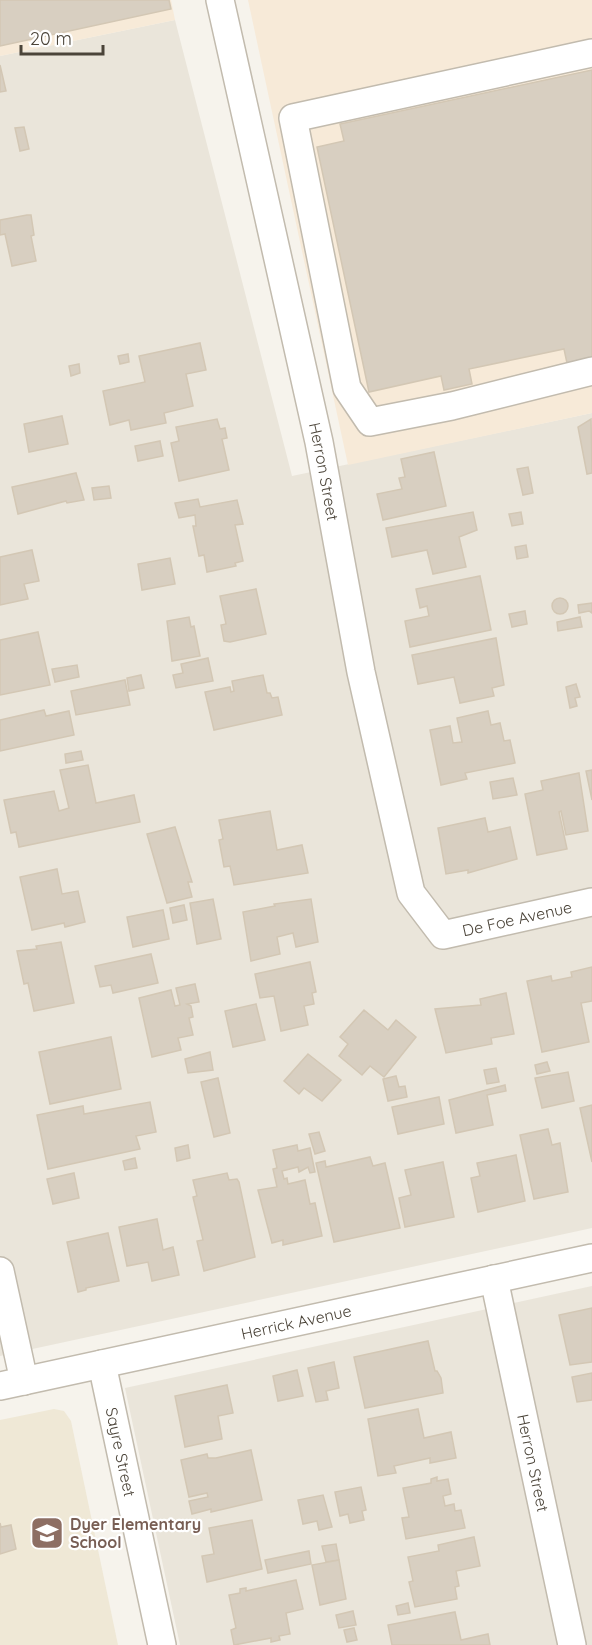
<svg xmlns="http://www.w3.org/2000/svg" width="592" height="1645" font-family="Quicksand,sans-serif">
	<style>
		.residential { fill: #eae5da }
		.commercial { fill: #f7ead8 }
		.education { fill: #efe8d6 }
		.building { fill: #d8cfc1; stroke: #d3c7b4; stroke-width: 1.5 }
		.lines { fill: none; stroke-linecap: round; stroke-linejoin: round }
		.minor-casing { stroke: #c2bbae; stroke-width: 30 }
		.minor { stroke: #fff; stroke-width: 27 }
		.labels { text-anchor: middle; stroke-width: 4.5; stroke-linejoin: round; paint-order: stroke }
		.street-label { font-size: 16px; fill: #4b4439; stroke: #fff }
		.education-label { font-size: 16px; font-weight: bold; fill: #785e54; stroke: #fff; text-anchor: start }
	</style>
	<rect width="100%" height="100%" fill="#f6f3ec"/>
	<g class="residential">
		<path d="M175,20L292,476L592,413V1228L0,1356V56Z"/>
		<path d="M592,1286V1645H180L125,1388Z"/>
	</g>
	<g class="commercial">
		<path d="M0,0H171L175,20L0,56Z"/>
		<path d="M248,0H592V413L348,465Z"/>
	</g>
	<path class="education" d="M54,1409L64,1411L71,1421L118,1645H0V1420Z"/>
	<g class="building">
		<path d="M0,0H169L171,9L0,46Z"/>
		<path d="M0,65L6,91L0,92Z"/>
		<path d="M592,70V358L567,363L564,349L469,369L472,384L444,390L441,376L369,392L317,147L344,141L340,124Z"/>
		<path d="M24,127L29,149L20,151L15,128Z"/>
		<path d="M27,215H31L34,235L31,236L36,261L12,266L5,234L0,235V220Z"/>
		<path d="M200,343L206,370L186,374L193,406L164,413L166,423L131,430L129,420L110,425L103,391L145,382L139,356Z"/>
		<path d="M128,354L129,362L120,364L118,356Z"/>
		<path d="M79,364L80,373L71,376L69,366Z"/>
		<path d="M62,416L68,444L29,452L24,424Z"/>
		<path d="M217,419L220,429L225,428L227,438L222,439L229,470L179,481L171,443L179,441L176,427Z"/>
		<path d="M591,419L592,473L587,474L578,427Z"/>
		<path d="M160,441L163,456L138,461L135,446Z"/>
		<path d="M434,452L446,506L383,520L377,494L402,489L399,478L405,477L401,459Z"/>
		<path d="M528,467L533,493L523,495L517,469Z"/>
		<path d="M76,473L84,500L67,503L66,501L18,514L12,487Z"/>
		<path d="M109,486L111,498L94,500L92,488Z"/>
		<path d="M198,499L200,507L237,500L243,524L235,525L243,561L235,563L236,566L207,572L204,555L199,556L193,526H196L195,515L179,518L175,503Z"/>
		<path d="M473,512L477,530L459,537L466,567L433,574L427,550L392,557L386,528Z"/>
		<path d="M521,512L523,524L512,526L509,514Z"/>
		<path d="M526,545L528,557L517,559L515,547Z"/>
		<path d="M32,550L39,581L24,584L28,599L0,605V557Z"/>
		<path d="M170,558L175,584L142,590L138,564Z"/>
		<path d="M480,576L491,630L410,647L405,621L429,616L427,606L420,608L416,589Z"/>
		<path d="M256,589L266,634L230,642L224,641L221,625L226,624L220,596Z"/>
		<circle cx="560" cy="606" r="8"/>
		<path d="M592,603V613L589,611L579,613L578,605Z"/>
		<path d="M525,611L527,624L512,627L509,614Z"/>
		<path d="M189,617L191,627L194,626L200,656L172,661L167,621Z"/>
		<path d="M580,617L582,627L558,631L557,622Z"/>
		<path d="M38,632L50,685L0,695V640Z"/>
		<path d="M496,638L504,685L492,688L494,696L460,703L454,677L418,684L412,655Z"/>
		<path d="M208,658L213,681L176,688L173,675L183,673L181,664Z"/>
		<path d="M77,665L79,677L55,682L52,669Z"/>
		<path d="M141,675L144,688L129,691L127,678Z"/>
		<path d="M263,675L267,693H270L272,698L278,697L282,715L214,730L205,692L230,687L231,692L234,691L232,681Z"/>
		<path d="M125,680L130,705L76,715L71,691Z"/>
		<path d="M576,684L580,697L575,698L577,706L570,708L566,687Z"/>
		<path d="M44,710L46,716L69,711L74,735L0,751V720Z"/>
		<path d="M488,711L491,725L500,723L504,741L510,740L515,763L465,773L467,779L441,785L430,730L450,726L453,743L462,742L457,718Z"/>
		<path d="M81,751L83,760L66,763L65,754Z"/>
		<path d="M88,765L96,803L134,795L140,822L19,847L16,832L11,833L4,800L54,791L59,811L69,808L60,770Z"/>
		<path d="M592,770V800L586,771Z"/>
		<path d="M579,773L588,831L566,835L561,811L559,812L567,849L537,855L525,794L543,790L541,781Z"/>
		<path d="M513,778L517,795L493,799L490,782Z"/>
		<path d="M270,811L277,850L302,845L308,873L234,885L230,866L224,867L219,840L223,839L219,820Z"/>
		<path d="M485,818L488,832L510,827L517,859L468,873V870L446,874L438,828Z"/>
		<path d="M175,827L192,882H188L192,897L167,903L147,834Z"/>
		<path d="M57,869L62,894L78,891L85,922L65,927L64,923L32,930L20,877Z"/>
		<path d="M213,899L221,939L197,944L190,903Z"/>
		<path d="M311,899L318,942L296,947L293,933L277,937L280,954L251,961L243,912L275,906L274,904Z"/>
		<path d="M184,905L187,920L173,923L170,908Z"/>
		<path d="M163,910L169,939L133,947L127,917Z"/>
		<path d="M61,942L74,1003L34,1011L28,983L24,984L17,951L37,949L36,946Z"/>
		<path d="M151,954L158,983L113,993L111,985L100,987L95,966Z"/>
		<path d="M310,962L316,992L312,993L314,1004L304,1006L308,1025L281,1031L274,996L260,998L255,974Z"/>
		<path d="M592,967V1001L581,1003L589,1042L542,1052L527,981L551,976L552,981L572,977L571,972Z"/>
		<path d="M195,984L199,1002L187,1004L191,1006L193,1017L189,1018L193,1035L178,1038L181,1050L152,1057L139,998L171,990L175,1006L180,1005L176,988Z"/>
		<path d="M506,993L514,1034L491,1038L492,1044L446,1053L435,1009L481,1005L480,999Z"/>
		<path d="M256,1004L265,1040L233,1047L225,1011Z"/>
		<path d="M364,1010L388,1030L396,1020L416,1037L384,1077L370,1066L362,1075L339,1056L348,1044L340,1037Z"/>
		<path d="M111,1037L121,1089L50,1104L39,1052Z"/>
		<path d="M210,1052L213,1070L188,1073L185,1059Z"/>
		<path d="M308,1054L341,1080L322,1101L304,1088L299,1094L284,1081Z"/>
		<path d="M547,1062L550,1071L537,1074L535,1065Z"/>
		<path d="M496,1068L499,1082L487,1084L484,1070Z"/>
		<path d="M568,1072L574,1101L542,1108L535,1078Z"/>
		<path d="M396,1076L399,1087L405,1086L407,1097L388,1101L383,1079Z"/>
		<path d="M218,1078L230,1133L214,1137L201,1082Z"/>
		<path d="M505,1085L506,1091L487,1095L493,1125L456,1133L449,1100Z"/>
		<path d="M439,1097L444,1124L398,1134L392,1107Z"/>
		<path d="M150,1102L156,1132L136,1136L140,1149L48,1169L37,1115L83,1106L84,1114Z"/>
		<path d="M592,1105V1162L580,1108Z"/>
		<path d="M548,1129L552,1145L560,1143L568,1192L534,1199L520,1135Z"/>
		<path d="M319,1132L325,1151L315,1154L309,1134Z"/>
		<path d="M188,1145L190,1158L177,1161L175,1148Z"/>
		<path d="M297,1145L298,1151L310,1148L315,1172L310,1173L308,1167L299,1172L298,1167L282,1171L284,1179L287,1178L288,1184L305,1180L310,1204L315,1203L322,1236L283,1245V1240L272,1243L258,1190L277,1187L273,1169L277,1168L273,1150Z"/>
		<path d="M516,1155L525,1201L478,1212L471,1178L480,1176L477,1163Z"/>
		<path d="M370,1157L373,1166L385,1163L400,1228L334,1242L316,1163L325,1161L326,1167Z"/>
		<path d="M135,1158L137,1168L125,1170L123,1161Z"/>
		<path d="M443,1162L454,1217L405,1227L399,1198L411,1195L405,1170Z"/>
		<path d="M74,1173L79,1198L53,1204L47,1179Z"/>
		<path d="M227,1173L229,1180L237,1179L239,1182L255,1257L204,1271L197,1241L203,1240L193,1197L197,1196L193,1180Z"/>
		<path d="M157,1219L163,1250L173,1247L179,1275L152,1281L148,1262L127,1266L119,1227Z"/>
		<path d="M108,1233L119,1281L86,1288V1290L78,1292L67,1242Z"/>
		<path d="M592,1308V1362L570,1365L559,1315Z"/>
		<path d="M428,1341L435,1371H437L441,1378L443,1393L365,1408L354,1357Z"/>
		<path d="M334,1362L339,1388L326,1391L328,1400L316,1402L308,1368Z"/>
		<path d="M297,1370L303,1396L278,1401L273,1376Z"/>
		<path d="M592,1373V1400L577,1402L572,1377Z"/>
		<path d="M227,1385L233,1413L218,1416L222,1439L185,1447L175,1396Z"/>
		<path d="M418,1409L424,1438L451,1432L456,1458L430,1463V1458L394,1466L396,1473L378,1476L368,1419Z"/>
		<path d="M251,1450L262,1500L211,1512V1509L192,1514L189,1501L208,1497L207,1493L189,1497L181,1460L207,1454L208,1458H216Z"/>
		<path d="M437,1477V1481L448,1479L451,1494L443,1496L445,1506L454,1504L455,1511L461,1510L465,1528L406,1539L402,1518L409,1517L403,1488L431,1483V1479Z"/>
		<path d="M361,1487L366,1510L362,1511L364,1520L350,1523L348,1514L340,1516L335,1492Z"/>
		<path d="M323,1495L332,1527L319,1530L317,1521L303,1524L298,1500Z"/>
		<path d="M252,1520L262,1569L207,1582L202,1556L214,1554L209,1528Z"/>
		<path d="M0,1523L1,1527L11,1525L16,1549L0,1554Z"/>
		<path d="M474,1537L480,1566L456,1571L459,1586L455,1587L457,1599L415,1607L409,1582L413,1581L408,1557L439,1551L438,1545Z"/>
		<path d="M336,1544L339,1560L326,1562L322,1546Z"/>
		<path d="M309,1551L311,1564L268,1573L265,1560Z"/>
		<path d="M339,1560L346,1599L320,1605L312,1565Z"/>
		<path d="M296,1580L303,1609L286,1613L290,1634L279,1636L280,1640L271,1642V1638L234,1645L231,1630L236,1628L229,1595L240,1593V1589L246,1588V1591Z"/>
		<path d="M408,1603L410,1613L398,1615L396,1606Z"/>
		<path d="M353,1611L356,1625L339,1628L336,1615Z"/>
		<path d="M455,1612L461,1640L488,1634L490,1645H392L388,1625Z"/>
		<path d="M354,1628L357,1640L347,1642L344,1630Z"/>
	</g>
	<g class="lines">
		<defs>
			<g id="minor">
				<path id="s1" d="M220,0L319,442L361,672L411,893L443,935L592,902"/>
				<path d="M592,53L293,118L347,388L370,422L452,406L592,371"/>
				<path d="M0,1271L24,1381"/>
				<path id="s2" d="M494,1279L572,1645"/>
				<path id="s3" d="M102,1364L162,1645"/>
				<path id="s4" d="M0,1386L592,1258"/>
			</g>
		</defs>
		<use href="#minor" class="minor-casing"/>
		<use href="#minor" class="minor"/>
	</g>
	<defs>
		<symbol id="school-square" viewBox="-11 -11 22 22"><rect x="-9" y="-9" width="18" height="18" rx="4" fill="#8d6e63" stroke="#fff"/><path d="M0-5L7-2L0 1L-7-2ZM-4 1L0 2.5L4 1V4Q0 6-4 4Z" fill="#fff"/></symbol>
	</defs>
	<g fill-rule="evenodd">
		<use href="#school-square" x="28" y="1514" width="38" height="38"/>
	</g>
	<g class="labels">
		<g class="street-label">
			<text dy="6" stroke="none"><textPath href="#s1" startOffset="483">Herron Street</textPath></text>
			<text dy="6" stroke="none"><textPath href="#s1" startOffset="1042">De Foe Avenue</textPath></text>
			<text dy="6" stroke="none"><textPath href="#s4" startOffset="303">Herrick Avenue</textPath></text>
			<text dy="6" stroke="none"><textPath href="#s3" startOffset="90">Sayre Street</textPath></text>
			<text dy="6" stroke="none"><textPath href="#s2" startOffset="188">Herron Street</textPath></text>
		</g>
		<g class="education-label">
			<text x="70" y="1530">Dyer Elementary<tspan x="70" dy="18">School</tspan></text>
		</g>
	</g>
	<path d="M21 45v9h82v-9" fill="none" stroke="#4b4439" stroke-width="3"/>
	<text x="30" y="45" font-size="18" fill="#4b4439" stroke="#ffffff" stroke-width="4.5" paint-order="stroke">20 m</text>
</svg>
